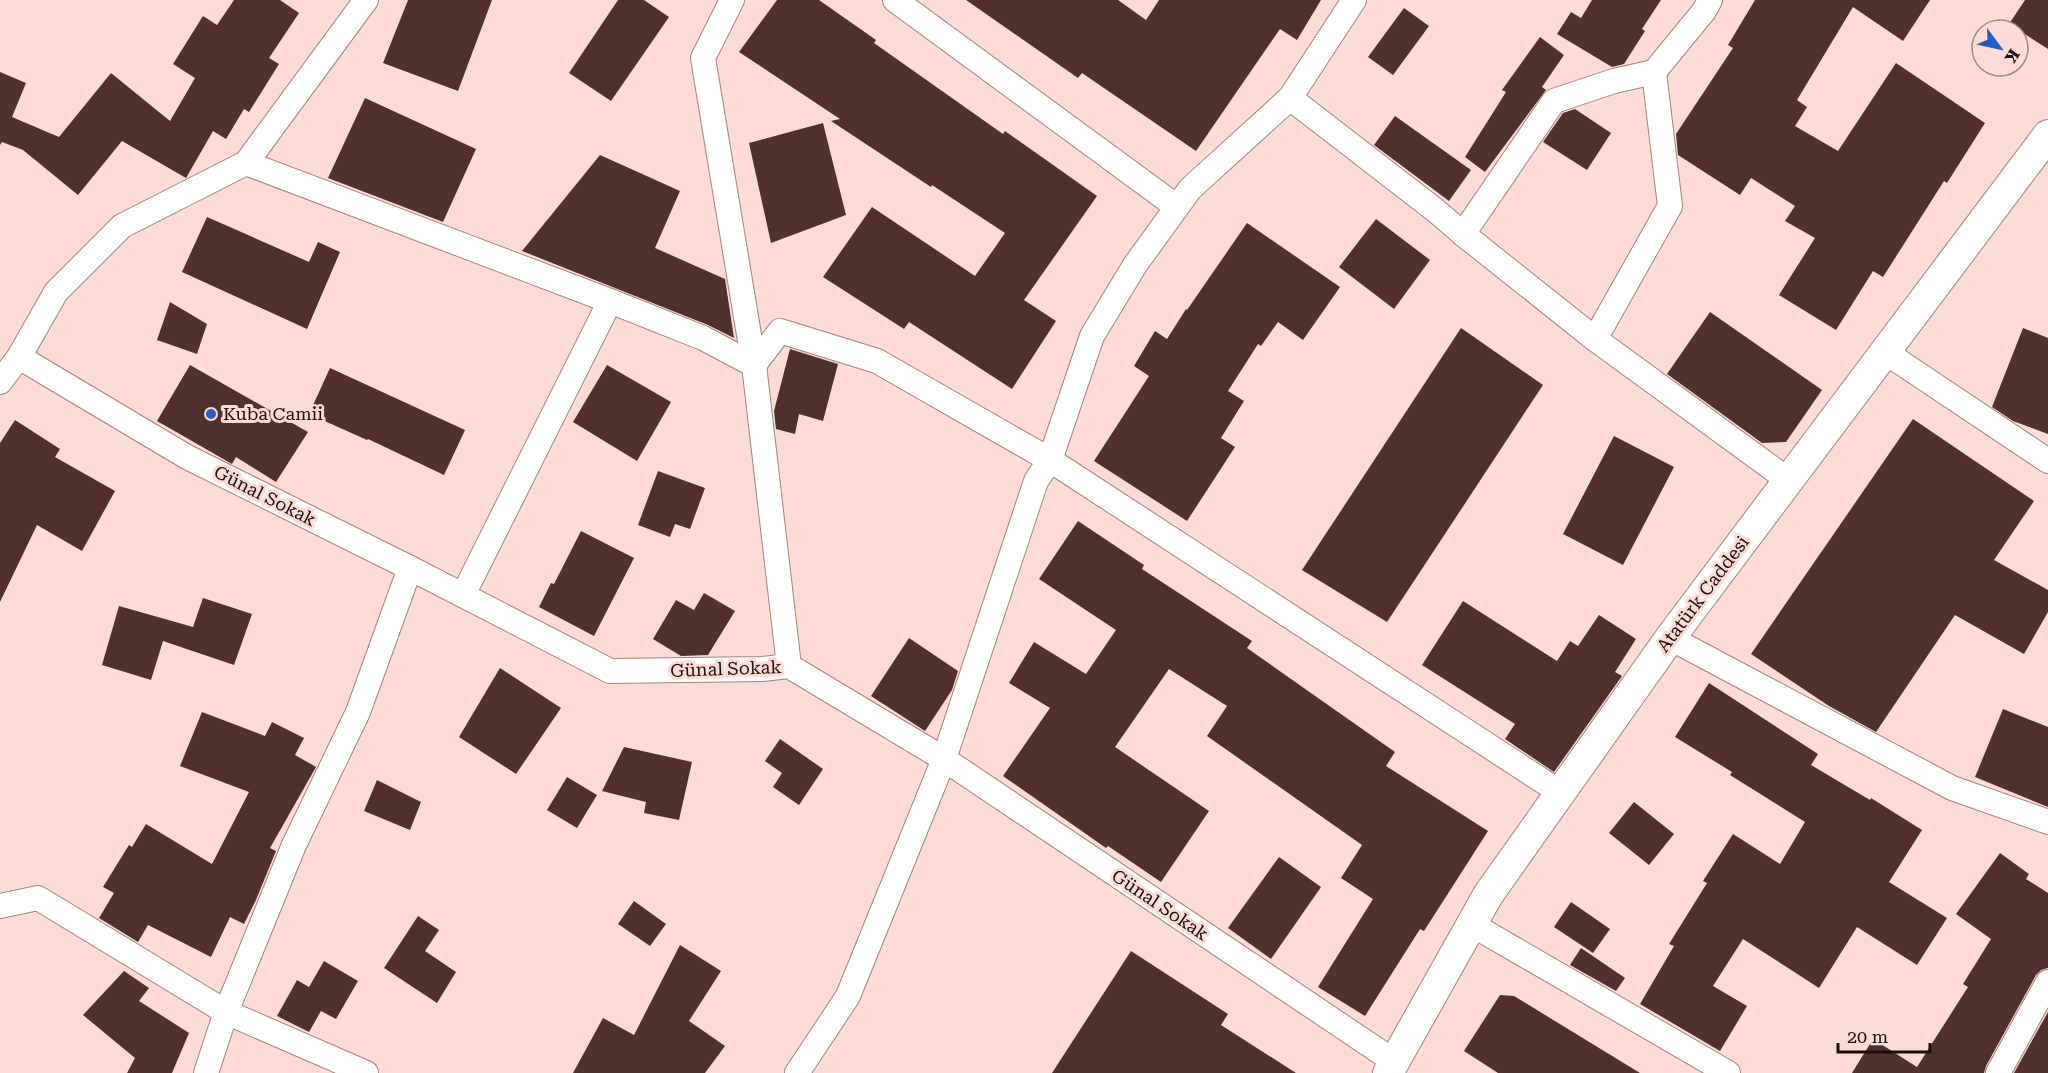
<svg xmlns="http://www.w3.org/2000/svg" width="2048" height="1073" font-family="'Roboto Serif',serif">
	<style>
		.building { fill: #51312d }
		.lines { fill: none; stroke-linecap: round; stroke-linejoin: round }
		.minor-casing { stroke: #a8827d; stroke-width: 26 }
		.tertiary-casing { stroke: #a8827d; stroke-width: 32 }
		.minor { stroke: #fff; stroke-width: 24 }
		.tertiary { stroke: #fff; stroke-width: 30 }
		.poi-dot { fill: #245cc9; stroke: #fddbd6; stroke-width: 2 }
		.labels { text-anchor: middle; stroke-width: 6; stroke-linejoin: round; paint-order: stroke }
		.poi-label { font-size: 18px; fill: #1c0f0d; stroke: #fddbd6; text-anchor: start }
		.street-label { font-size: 18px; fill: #1c0f0d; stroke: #fddbd6 }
	</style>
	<rect width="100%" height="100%" fill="#fddbd6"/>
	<g class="building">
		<path d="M234,0H280L299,13L269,58L279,64L249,112L244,109L226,139L213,131L186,178L122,141L78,195L23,150L2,142L0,145V72L26,83L12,117L59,137L111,73L170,121L195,78L173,64L203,16L217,25Z"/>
		<path d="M408,0H492L458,91L383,63Z"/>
		<path d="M618,0H644L669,17L611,101L569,73Z"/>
		<path d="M777,0H819L876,40L874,43L1003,134L1005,131L1097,196L1024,300L1056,321L1012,389L909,322L904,329L823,277L872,207L975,276L1005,233L932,185L931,187L831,121L840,119L739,52Z"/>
		<path d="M966,0H1118L1146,20L1159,0H1321L1297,40L1280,29L1196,151L1082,73L1078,78Z"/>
		<path d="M1592,0H1661L1642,29L1645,31L1624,64L1612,67L1557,34L1571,12L1581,18Z"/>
		<path d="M1755,0H1930L1903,41L1853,7L1797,100L1807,107L1795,126L1838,151L1896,63L1985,123L1947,183L1944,181L1883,277L1873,271L1836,330L1779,295L1815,238L1785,221L1795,206L1751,178L1740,195L1678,155L1676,134L1733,48L1728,45Z"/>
		<path d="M2025,0H2048V49L2009,24Z"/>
		<path d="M1404,8L1429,26L1393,75L1368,57Z"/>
		<path d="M1540,37L1564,55L1542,87L1546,90L1485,172L1465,157L1506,92L1502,90Z"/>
		<path d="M365,98L476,149L443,222L328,178Z"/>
		<path d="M1575,109L1611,133L1587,170L1543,142L1563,113Z"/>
		<path d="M1395,116L1471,170L1449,201L1374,145Z"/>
		<path d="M823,123L846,215L771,243L749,143Z"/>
		<path d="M600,155L680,191L655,248L725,279L734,338L708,325L522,251Z"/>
		<path d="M207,217L309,262L318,242L340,252L307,329L182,272Z"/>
		<path d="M1376,219L1430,260L1394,309L1339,267Z"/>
		<path d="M1247,223L1340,287L1303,340L1278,322L1261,346L1258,344L1228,391L1244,401L1221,438L1235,447L1187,521L1094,461L1149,376L1134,366L1155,331L1167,339L1186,309L1187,310Z"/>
		<path d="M170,302L207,324L197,354L157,340Z"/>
		<path d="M1710,312L1822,390L1786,442L1762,443L1667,374Z"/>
		<path d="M1461,328L1543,385L1387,622L1302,570Z"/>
		<path d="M2023,328L2048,338V434L2013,421L1992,407Z"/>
		<path d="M790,349L838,364L823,421L799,414L795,434L776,429L774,411Z"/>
		<path d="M190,365L308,432L276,482L236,457L232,464L157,421Z"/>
		<path d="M607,365L671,402L637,461L573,422Z"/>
		<path d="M330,368L465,430L444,475L368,439L367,440L309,414Z"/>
		<path d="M1913,419L2034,501L1994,560L2048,590V612L2024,654L1955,615L1876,732L1829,706L1751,654Z"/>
		<path d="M15,420L60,449L55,457L115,491L82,551L37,525L0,602V443Z"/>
		<path d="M1614,436L1674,467L1623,565L1563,534Z"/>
		<path d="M658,471L705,488L690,529L675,524L670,537L638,525Z"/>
		<path d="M1078,521L1144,565L1142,569L1252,641L1247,648L1395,752L1386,766L1488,831L1424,931L1420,929L1365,1016L1318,987L1373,899L1341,878L1362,845L1207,736L1227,706L1169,669L1115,747L1209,811L1161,882L1108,846L1106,848L1003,776L1050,708L1009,683L1034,642L1086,674L1116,630L1039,579Z"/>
		<path d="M581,531L634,558L594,636L539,607L551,583L554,584Z"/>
		<path d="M704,593L735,611L708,655L681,656L653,639L676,600L694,610Z"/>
		<path d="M203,598L252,614L234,665L163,641L151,680L102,665L119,606L193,627Z"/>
		<path d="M1463,601L1557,661L1570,641L1578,646L1599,615L1636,639L1615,672L1622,676L1554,772L1505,739L1515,724L1422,665Z"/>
		<path d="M909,638L958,671L952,690L925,731L871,696Z"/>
		<path d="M500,668L561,708L516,774L459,737Z"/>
		<path d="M1709,683L1818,754L1811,765L1870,800L1871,798L1922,830L1889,882L1947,918L1917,965L1857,927L1819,988L1743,939L1713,986L1747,1006L1720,1051L1640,1004L1674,946L1669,944L1707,883L1703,881L1733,834L1780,864L1805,822L1730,775L1732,772L1675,737Z"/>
		<path d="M2003,709L2048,727V807L1975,777Z"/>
		<path d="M202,712L265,736L272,722L304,738L295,755L316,767L270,848L276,851L256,900L244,924L230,917L211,957L148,925L138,942L99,918L114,893L103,887L129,845L132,847L146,824L212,864L249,792L180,766Z"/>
		<path d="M780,739L823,769L799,805L773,787L782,773L765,761Z"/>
		<path d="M624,747L692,762L679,820L644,813L646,802L602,791Z"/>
		<path d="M567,777L597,795L577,828L547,810Z"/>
		<path d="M377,780L421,802L410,830L364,811Z"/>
		<path d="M1634,802L1674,834L1649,865L1609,833Z"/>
		<path d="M2000,853L2029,874L2026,879L2048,893V968L2041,970L2036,975L1986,1066L1984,1073H1852L1873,1039L1917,1067L1968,987L1963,984L1991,939L1956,914Z"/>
		<path d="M1279,857L1321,887L1271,959L1228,928Z"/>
		<path d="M634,901L666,924L650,946L618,924Z"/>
		<path d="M1571,902L1610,929L1593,953L1554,927Z"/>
		<path d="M418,916L439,930L425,951L456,972L437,1003L384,968Z"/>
		<path d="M680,945L721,971L689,1021L725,1046L705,1073H573L603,1018L634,1035Z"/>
		<path d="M1581,948L1625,978L1616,991L1570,965Z"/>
		<path d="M1131,951L1228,1014L1221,1025L1296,1073H1052Z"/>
		<path d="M324,961L358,981L336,1019L321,1011L309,1032L277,1016L297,980L309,987Z"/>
		<path d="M124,971L149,988L139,1001L189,1033L172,1073H127L135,1058L83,1015Z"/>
		<path d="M1500,995L1514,996L1640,1073H1498L1464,1051Z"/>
		<path d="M2048,1012V1073H2014Z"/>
	</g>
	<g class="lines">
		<defs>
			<g id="minor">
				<path d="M732,0L703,58L754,365L780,331L877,361L1050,460L1561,793"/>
				<path d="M895,0L1177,207"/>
				<path d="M1290,98L1435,210L1463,234L1595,339L1788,480"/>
				<path d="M246,163L610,301L703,338L754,365L789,666"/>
				<path d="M1463,234L1554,101L1614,81L1654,72L1704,11L1710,0"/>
				<path d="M1595,339L1670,206L1654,72"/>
				<path d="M1885,352L2048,461"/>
				<path d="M19,357L187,457L410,568L610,671L762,669L789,666L944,759L1395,1062"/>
				<path d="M0,382L19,357L56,292L122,226L246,163L366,0"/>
				<path d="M463,595L610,301"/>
				<path d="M1670,638L1952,788L2048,822"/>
				<path d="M0,906L38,898L226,1012L366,1073"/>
				<path d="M1471,924L1728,1073"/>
				<path d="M206,1073L226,1012L294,845L358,712L410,568"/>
				<path d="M797,1073L848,996L944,759L1036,481L1050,460L1092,336L1135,265L1190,189L1290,98L1354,0"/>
				<path d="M1998,1073L2048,982"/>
			</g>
			<path id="tertiary" d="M1388,1073L1488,895L1670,638L2048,135"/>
		</defs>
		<use href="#minor" class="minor-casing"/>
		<use href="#tertiary" class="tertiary-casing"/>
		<use href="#minor" class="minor"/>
		<use href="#tertiary" class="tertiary"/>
	</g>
	<circle class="poi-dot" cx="211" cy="414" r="6"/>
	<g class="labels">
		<g class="poi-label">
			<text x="223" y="420">Kuba Camii</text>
		</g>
		<g class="street-label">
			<text transform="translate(265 496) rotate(27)" y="6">Günal Sokak</text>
			<text transform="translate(1703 594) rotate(-53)" y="6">Atatürk Caddesi</text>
			<text transform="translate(726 669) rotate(-2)" y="6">Günal Sokak</text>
			<text transform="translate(1160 905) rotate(34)" y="6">Günal Sokak</text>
		</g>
	</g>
	<g transform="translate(2000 48) rotate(123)"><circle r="28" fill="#fddbd6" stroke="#a38986" stroke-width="1.5"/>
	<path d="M0-4.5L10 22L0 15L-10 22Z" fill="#245cc9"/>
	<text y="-9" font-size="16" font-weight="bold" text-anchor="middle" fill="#1c0f0d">K</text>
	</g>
	<path d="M1838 1043v9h92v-9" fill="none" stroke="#1c0f0d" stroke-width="3"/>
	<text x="1847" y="1043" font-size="18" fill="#1c0f0d" stroke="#fddbd6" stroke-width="4.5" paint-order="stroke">20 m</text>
</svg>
